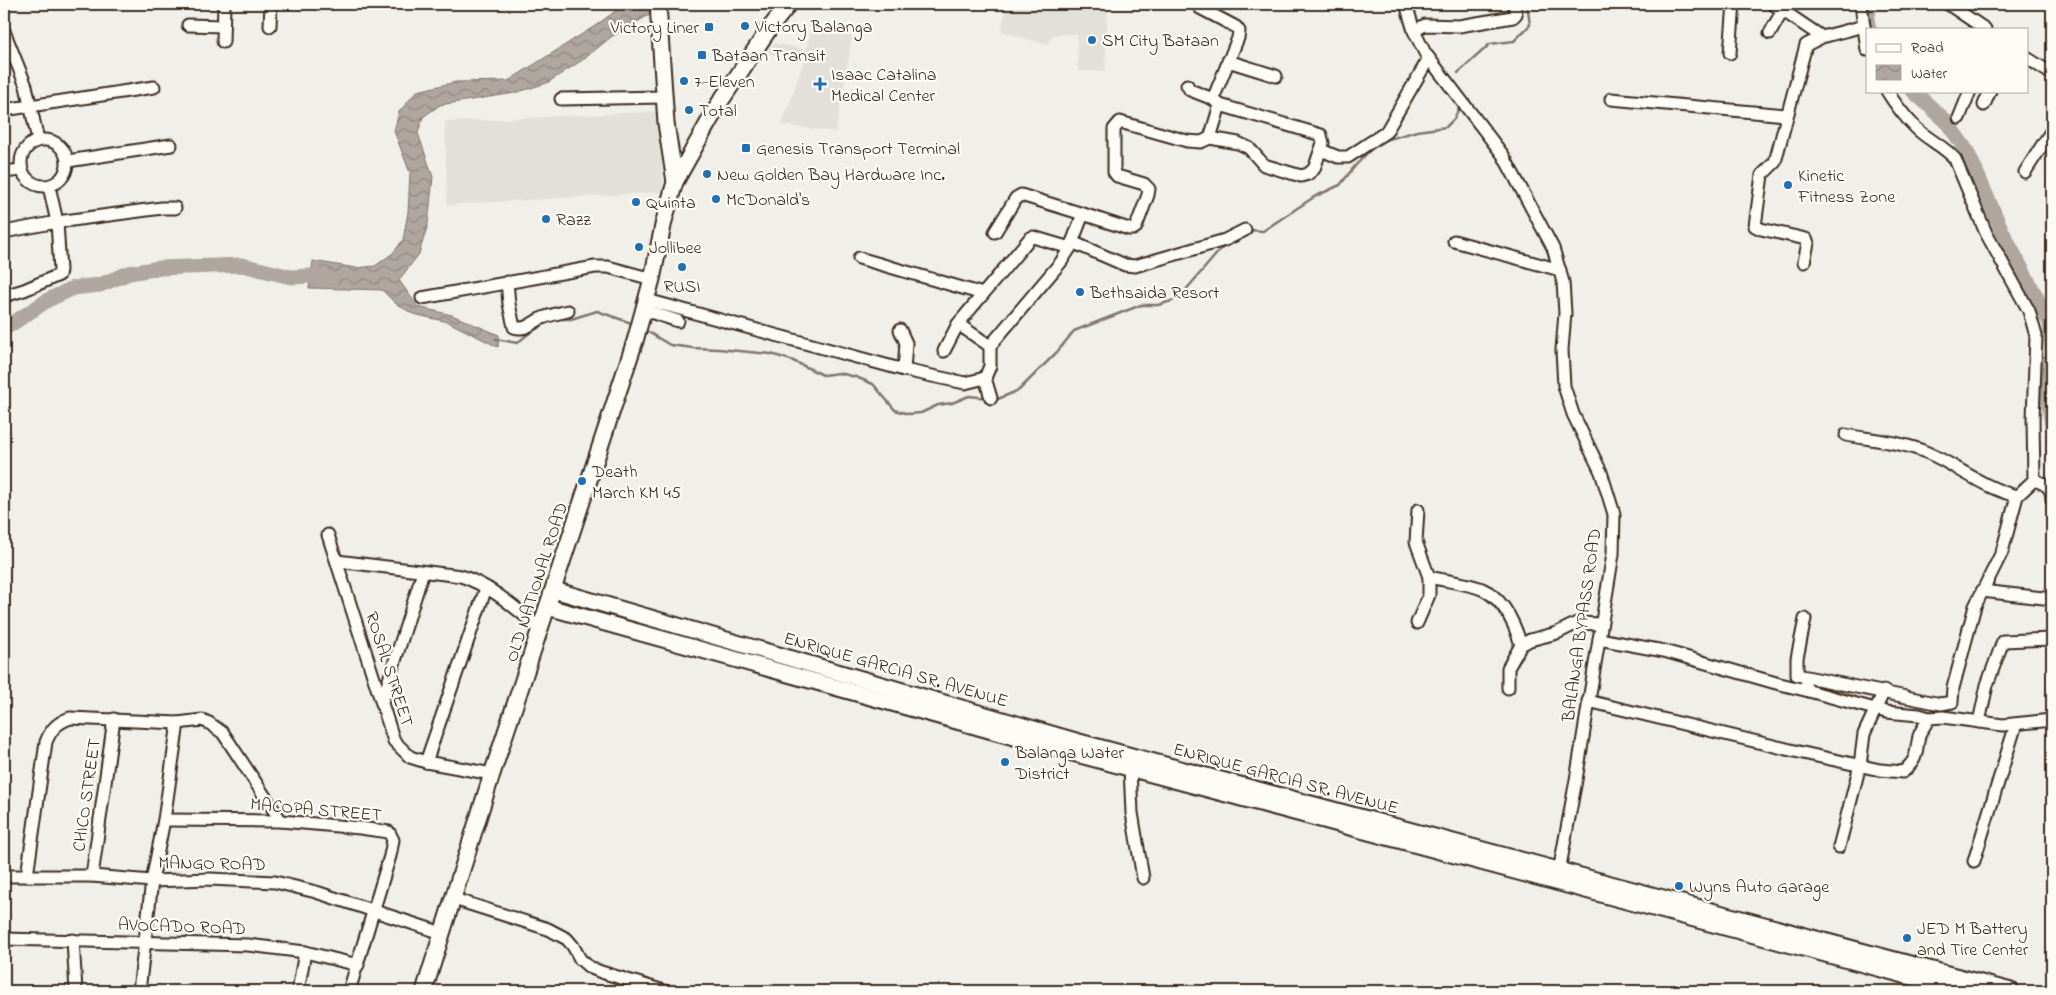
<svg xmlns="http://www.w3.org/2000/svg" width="2056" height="995" font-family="'Indie Flower',sans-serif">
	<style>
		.built { fill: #e3e0da }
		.water { fill: url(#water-waves); stroke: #80746b }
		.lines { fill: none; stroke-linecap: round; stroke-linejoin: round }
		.stream { stroke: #80746b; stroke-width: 2.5 }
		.river { stroke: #aea69f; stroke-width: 15 }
		.minor-casing { stroke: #3b2a1e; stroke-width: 15 }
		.major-casing { stroke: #3b2a1e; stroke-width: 19 }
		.minor { stroke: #fdfcf7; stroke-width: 11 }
		.major { stroke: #fdfcf7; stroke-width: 15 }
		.poi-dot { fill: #1f6fb2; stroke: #fdfcf7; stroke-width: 2 }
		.labels { text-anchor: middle; stroke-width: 4.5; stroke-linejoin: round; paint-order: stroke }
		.poi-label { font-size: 18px; fill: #3b2a1e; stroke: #fdfcf7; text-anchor: start }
		.street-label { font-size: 18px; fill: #3b2a1e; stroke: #fdfcf7 }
	</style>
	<defs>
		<pattern id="water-waves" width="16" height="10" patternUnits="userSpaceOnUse" patternTransform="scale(1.25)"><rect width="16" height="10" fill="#aea69f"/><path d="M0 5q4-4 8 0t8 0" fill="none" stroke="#8f8781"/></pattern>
	</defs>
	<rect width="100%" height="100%" fill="#f1efea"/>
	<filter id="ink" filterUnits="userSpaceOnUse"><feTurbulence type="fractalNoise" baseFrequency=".02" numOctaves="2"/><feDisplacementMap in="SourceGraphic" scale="10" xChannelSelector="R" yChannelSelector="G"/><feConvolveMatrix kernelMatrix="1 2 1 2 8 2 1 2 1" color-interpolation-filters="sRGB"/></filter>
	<g filter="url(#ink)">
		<g class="built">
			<path d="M1007,4H1108L1105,71H1078L1077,34L1053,35L1047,45L1001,31Z"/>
			<path d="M812,26L853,31L836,132L782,125L804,61L766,53L774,43L806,50Z"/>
			<path d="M661,111L663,192L447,205L445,122Z"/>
		</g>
		<path class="water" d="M625,4H678L649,15L611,37L584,59L547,83L515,93L440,105L423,117L418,133L433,177L428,224L419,254L399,280L418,307L452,315L499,335L498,347L448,322L413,314L395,303L382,290L309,288L313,261L356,268L375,266L393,253L403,240L408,212L410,173L394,131L399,112L417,91L456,82L508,81L595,26Z"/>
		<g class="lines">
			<g class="stream">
				<path d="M1458,73L1490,44L1514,41L1530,25L1527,4"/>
				<path d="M1382,141L1417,131L1446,127L1454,119L1460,106"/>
				<path d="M1249,230L1263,231L1314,197L1340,185L1355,166L1375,145"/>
				<path d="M556,319H571L597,311L634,324"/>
				<path d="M643,329L670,345L693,348L718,349L771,354L791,360L823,375L839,373L856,377L873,384L895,410L909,414L921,413L938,405L952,403L969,396L988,398"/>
				<path d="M496,339L517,343L531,332L548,322"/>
				<path d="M994,399H998L1019,390L1057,352L1074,331L1141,305H1158L1178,299L1220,250L1228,244"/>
			</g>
			<g class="river">
				<path d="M1869,29L1867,20L1870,4"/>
				<path d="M1913,91L1946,121L1967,151L2002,231L2050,323L2052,353L2045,381L2052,425"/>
				<path d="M4,329L48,300L73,288L100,285L129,273L160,268L242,265L291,277L311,276L331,279"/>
			</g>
			<defs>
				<g id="minor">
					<path d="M1406,4L1414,31L1425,53L1503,155L1553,248L1563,282L1565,313L1562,350L1564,386L1573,414L1601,472L1614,514L1613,554L1576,780L1558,877"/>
					<path d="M1773,4L1822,37"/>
					<path d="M1861,4L1867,50"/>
					<path d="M1948,4L1985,29"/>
					<path d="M188,25L223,26"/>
					<path d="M270,26L271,4"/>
					<path d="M4,31L26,86L38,140"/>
					<path d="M1414,31L1425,25L1459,26L1513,17L1516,14L1514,4"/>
					<path d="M1770,33L1783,10"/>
					<path d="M223,42L224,4"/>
					<path d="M1730,53L1734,4"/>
					<path d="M2027,58L2052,74"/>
					<path d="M1228,61L1276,76"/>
					<path d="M1187,85L1190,90L1213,99"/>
					<path d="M561,99L663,97"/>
					<path d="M1611,99L1786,115"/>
					<path d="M1984,105L1990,91"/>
					<path d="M4,110L154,87"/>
					<path d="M1959,118L1970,91"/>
					<path d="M1210,138L1220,105"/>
					<circle cx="44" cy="163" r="23"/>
					<path d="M1321,150L1338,157H1348L1386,132L1429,58"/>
					<path d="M68,161L171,145"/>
					<path d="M4,172L21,170"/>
					<path d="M2025,172L2052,130"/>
					<path d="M4,232L57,222L162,208H175"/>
					<path d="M995,232L1016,198L1021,195L1083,214"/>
					<path d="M1454,241L1560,270"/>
					<path d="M1072,242L1125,265L1135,266L1225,240L1245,230"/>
					<path d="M859,258L983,294"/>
					<path d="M1804,262L1808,243L1806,239L1761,229L1755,226L1762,175L1775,162L1806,45L1822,37L1864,26"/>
					<path d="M507,282L509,304L514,327C525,331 532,323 540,319C549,315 559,313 568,311"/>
					<path d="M4,296L24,290L59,275L60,270L57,222L49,186"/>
					<path d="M422,298L595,267H608L652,279"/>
					<path d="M647,300L904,370L965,383L985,378L990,366V346"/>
					<path d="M644,310L678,321"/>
					<path d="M958,324L990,346"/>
					<path d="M900,330L906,343L904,370"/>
					<path d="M990,346L1061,262L1070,248L1083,214L1129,229H1133L1136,227L1148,195L1149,189L1144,184L1117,176L1114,172V129L1120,122L1187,141L1201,142L1210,138L1238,143L1249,148L1264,165L1301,176L1308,174L1314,169L1323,143L1321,135L1220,105L1213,99L1238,38L1239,31L1236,27L1200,8"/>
					<path d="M944,351L958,324L1030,238L1033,237L1070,248"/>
					<path d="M985,378L991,398"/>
					<path d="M1846,435C1873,440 1903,442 1928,453C1958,466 1985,489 2017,496"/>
					<path d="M2034,480C2046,484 2052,487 2052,500"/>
					<path d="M1418,510L1416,542L1429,577"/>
					<path d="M328,535L394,741L410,757L426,762L492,774"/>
					<path d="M337,561L461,576C492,586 516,609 541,629"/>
					<path d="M1982,591L2052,599"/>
					<path d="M1805,619L1797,658V675L1941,704L1952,702L1953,688L1975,606L2002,552L2017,496L2034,480L2033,419L2036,336L2029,311L1986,233L1955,159C1944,146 1928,140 1916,128C1905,117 1895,104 1887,91"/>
					<path d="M1417,623L1429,595V577C1446,581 1466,583 1482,589C1503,598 1515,625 1521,645"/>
					<path d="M1599,639L1664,651L1776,683L1809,691"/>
					<path d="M1805,686L1809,691L1886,712L1919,715L1929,718"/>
					<path d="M1508,688V668L1521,645L1530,640L1557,633L1577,623L1601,624"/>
					<path d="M1588,701L1803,753L1880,770L1903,772C1918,758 1915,756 1919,736C1921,730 1926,724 1929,718L1943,717L2003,725L2052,720"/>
					<path d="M382,702L423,572"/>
					<path d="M1979,722L1987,685L2003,641L2052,639"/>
					<path d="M426,762L486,588"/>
					<path d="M1130,768L1132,813L1143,878"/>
					<path d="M164,820L281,821L360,828L389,832L393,840L390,856L349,991"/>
					<path d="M1839,847L1860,765L1864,734L1884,691"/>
					<path d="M1974,861L2016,724"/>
					<path d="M4,876H92L152,881L210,879L275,882L316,892L442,933"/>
					<path d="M27,876L46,742C51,729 57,723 70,718L178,723L202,720L209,723L223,733L281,821"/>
					<path d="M92,876L114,719"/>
					<path d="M454,899L548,929L567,939L573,946L580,959L589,967L601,972L664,991"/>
					<path d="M4,939L248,945L305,952L358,965"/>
					<path d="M73,940L76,991"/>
					<path d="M139,991L152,881L164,820L178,723"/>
					<path d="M298,991L305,952"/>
				</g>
				<g id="major">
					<path d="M658,4L666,123L675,182"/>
					<path d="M554,590L1079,742L2011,991"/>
					<path d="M548,607L1039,744L1964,991"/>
					<path d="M424,991L492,774L635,341L652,279L664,221L675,182L720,102L769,29L789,4"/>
				</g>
			</defs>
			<use href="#minor" class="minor-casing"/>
			<use href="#major" class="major-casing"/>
			<use href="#minor" class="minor"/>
			<use href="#major" class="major"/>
		</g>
	</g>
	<g class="poi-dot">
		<circle cx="745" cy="26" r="5"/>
		<rect x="704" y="22" width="10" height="10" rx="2.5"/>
		<circle cx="1092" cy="40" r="5"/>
		<rect x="697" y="50" width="10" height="10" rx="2.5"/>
		<circle cx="684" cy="81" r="5"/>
		<path d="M817.5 76.5h5v5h5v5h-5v5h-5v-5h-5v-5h5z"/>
		<circle cx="689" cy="110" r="5"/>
		<rect x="741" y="143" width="10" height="10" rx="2.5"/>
		<circle cx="707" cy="174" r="5"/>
		<circle cx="1788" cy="185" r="5"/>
		<circle cx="716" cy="199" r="5"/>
		<circle cx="636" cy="202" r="5"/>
		<circle cx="546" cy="219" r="5"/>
		<circle cx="639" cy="247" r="5"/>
		<circle cx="682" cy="267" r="5"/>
		<circle cx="1080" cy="292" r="5"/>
		<circle cx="582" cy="481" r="5"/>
		<circle cx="1005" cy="762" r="5"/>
		<circle cx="1679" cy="886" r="5"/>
		<circle cx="1907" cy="938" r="5"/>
	</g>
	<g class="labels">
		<g class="poi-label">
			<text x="755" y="32">Victory Balanga</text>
			<text x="699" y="33" text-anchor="end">Victory Liner</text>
			<text x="1102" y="46">SM City Bataan</text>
			<text x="712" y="61">Bataan Transit</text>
			<text x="831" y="80">Isaac Catalina<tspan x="831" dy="21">Medical Center</tspan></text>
			<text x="694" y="87">7-Eleven</text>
			<text x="699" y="116">Total</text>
			<text x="756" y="154">Genesis Transport Terminal</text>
			<text x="717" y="180">New Golden Bay Hardware Inc.</text>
			<text x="1798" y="181">Kinetic<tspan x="1798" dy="21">Fitness Zone</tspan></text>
			<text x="726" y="205">McDonald's</text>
			<text x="646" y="208">Quinta</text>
			<text x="556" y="225">Razz</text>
			<text x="649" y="253">Jollibee</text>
			<text x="682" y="292" text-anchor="middle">RUSI</text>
			<text x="1090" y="298">Bethsaida Resort</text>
			<text x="592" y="477">Death<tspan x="592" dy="21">March KM 45</tspan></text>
			<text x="1015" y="758">Balanga Water<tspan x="1015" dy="21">District</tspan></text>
			<text x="1689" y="892">Wyns Auto Garage</text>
			<text x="1917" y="934">JED M Battery<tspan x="1917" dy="21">and Tire Center</tspan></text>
		</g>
		<g class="street-label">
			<text transform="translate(536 582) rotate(-72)" y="6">OLD NATIONAL ROAD</text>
			<text transform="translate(1581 625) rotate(-82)" y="6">BALANGA BYPASS ROAD</text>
			<text transform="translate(390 669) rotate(72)" y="6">ROSAL STREET</text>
			<text transform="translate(896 669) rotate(16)" y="6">ENRIQUE GARCIA SR. AVENUE</text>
			<text transform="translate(1286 778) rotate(15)" y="6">ENRIQUE GARCIA SR. AVENUE</text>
			<text transform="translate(86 795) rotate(-82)" y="6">CHICO STREET</text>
			<text transform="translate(316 809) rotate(5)" y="6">MACOPA STREET</text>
			<text transform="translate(212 863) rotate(1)" y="6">MANGO ROAD</text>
			<text transform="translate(182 926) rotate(2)" y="6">AVOCADO ROAD</text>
		</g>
	</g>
	<rect width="2056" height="995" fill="none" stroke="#fdfcf7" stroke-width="20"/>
	<rect x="10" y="10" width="2036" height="975" fill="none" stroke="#3b2a1e" stroke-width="2" filter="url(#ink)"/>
	<rect x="1866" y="28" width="162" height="65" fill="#fdfcf7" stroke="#afa8a0"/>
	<rect x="1876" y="44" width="25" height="8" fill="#fdfcf7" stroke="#afa8a0"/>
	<text x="1911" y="52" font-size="15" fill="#3b2a1e">Road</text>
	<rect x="1876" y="65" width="25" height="15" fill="url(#water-waves)" stroke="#afa8a0"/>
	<text x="1911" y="78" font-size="15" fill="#3b2a1e">Water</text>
</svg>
